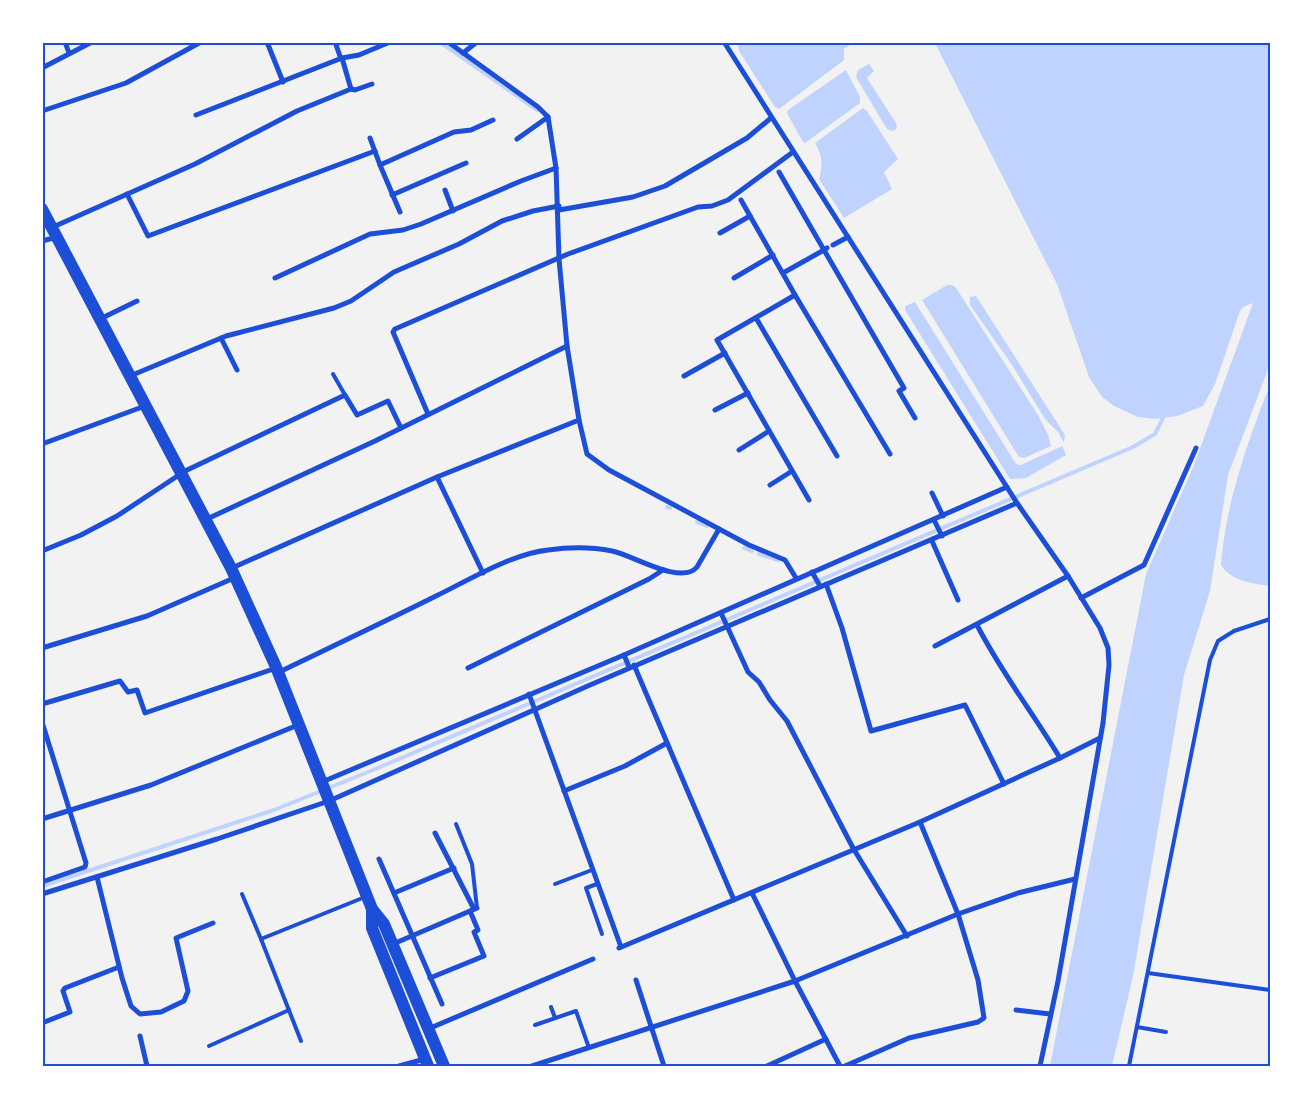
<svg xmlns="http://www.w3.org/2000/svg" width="1313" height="1109" font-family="'Archivo Narrow',sans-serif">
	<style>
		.water { fill: #bfd3fe }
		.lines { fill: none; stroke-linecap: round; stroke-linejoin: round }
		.stream { stroke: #bfd3fe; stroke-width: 4 }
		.service { stroke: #1d4ed8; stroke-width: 4 }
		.minor { stroke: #1d4ed8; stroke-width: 5 }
		.trunk { stroke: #1d4ed8; stroke-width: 12 }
		.neatline { fill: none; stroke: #1d4ed8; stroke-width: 2 }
	</style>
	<rect width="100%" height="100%" fill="#f2f2f2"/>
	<g class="water">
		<path d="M743,43V42L853,43L844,49V60L779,109L775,107L739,51L738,46Z"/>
		<path d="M935,43H1270V364L1228,475L1210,591L1184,675L1133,976L1112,1066H1050L1146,574L1194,465L1253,303L1243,307L1240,311L1215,384L1203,406L1177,416L1155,419L1138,417L1114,406L1102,397L1089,377L1057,284Z"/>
		<path d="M869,64L874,71L867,78L896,123L897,128L893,131L887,129L856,77L858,70Z"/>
		<path d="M846,70L860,97V103L805,143L803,142L787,113L788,110Z"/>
		<path d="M863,108L867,111L898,159L884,172L892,189L844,218L819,179C823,165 823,156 815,143Z"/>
		<path d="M947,285H952L956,288L1038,415L1048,435L1051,446L1024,458L1019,457L922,300Z"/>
		<path d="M976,296L1065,435L1064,443L1058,432L1045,419L1012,365L970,305V297Z"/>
		<path d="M915,302L1016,464L1021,465L1062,446L1066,455L1026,478L1010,479L905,310V306Z"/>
		<path d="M1270,385V586C1252,583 1232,582 1221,565C1226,502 1247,443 1270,385Z"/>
	</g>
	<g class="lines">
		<g class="stream">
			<path d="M440,42L537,110"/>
			<path d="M667,507L670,508"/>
			<path d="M697,522L707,526"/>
			<path d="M744,548L752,551"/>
			<path d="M759,554L778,560"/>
			<path d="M42,886L274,810L373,770L1133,447L1155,434L1163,418"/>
		</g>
		<g class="service">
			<path d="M333,374L345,395"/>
			<path d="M456,824L472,864L477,908"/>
			<path d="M555,884L592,870"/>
			<path d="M597,884L586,888L602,934"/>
			<path d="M242,894L261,939L365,897"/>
			<path d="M261,939L301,1041"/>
			<path d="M1148,973L1270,990"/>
			<path d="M551,1007L555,1018"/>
			<path d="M535,1025L576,1011L589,1048"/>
			<path d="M1137,1027L1166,1032"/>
			<path d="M209,1046L289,1010"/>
			<path d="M1129,1066L1210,660L1218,641L1234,631L1270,619"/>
		</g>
		<g class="minor">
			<path d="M65,42L69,53"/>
			<path d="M267,42L283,82"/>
			<path d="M335,42L341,59"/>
			<path d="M448,42L538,107L548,117L556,168L559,259L567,346L579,420L587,454L609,470L749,545L785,560L796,578"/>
			<path d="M724,42L1017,503L1068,576L1100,628L1108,648L1109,665L1103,723L1058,981L1040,1066"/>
			<path d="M463,53L477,42"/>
			<path d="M342,58L351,89"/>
			<path d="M42,68L92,42"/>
			<path d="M42,111L126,83L201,42"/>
			<path d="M196,115L342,58L359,55L390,42"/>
			<path d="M370,138L380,165L454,132L471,130L493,120"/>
			<path d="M517,139L548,117"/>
			<path d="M380,165L400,212"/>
			<path d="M779,172L824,250L783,273"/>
			<path d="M445,190L453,211"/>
			<path d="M127,194L148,236L375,151"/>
			<path d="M392,195L466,163"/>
			<path d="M741,200L795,295L717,340L809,500"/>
			<path d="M559,210L633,197L665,186L747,138L771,118"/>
			<path d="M53,227L195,164L297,111L351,89L355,90L372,84"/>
			<path d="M720,233L750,216"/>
			<path d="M42,241L57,237"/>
			<path d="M833,245L848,237"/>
			<path d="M827,248L824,250L904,388L899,391L915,418"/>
			<path d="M275,278L370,234L403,230L421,224L521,181L556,168"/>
			<path d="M734,278L773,255"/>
			<path d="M795,295L890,454"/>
			<path d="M756,318L837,456"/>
			<path d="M100,319L137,301"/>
			<path d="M221,338L237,370"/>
			<path d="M130,376L226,336L334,308L351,301L394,272L459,244L502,221L533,211L559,206"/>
			<path d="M684,376L725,353"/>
			<path d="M715,410L748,393"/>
			<path d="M428,414L393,332L395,329L568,254L698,207L712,206L728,200L793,152"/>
			<path d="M42,444L145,406"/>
			<path d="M739,450L769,431"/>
			<path d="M437,477L483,573"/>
			<path d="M770,485L792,471"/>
			<path d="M932,493L943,516"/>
			<path d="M207,519L375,441L567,346"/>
			<path d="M934,520L942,536"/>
			<path d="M932,541L958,600"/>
			<path d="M42,551L81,535L117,516L185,471L345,395L357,415L388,401L401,428"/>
			<path d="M232,568L437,477L579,420"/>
			<path d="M812,572L820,586"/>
			<path d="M826,584L842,628L871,731L965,705L1004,784"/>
			<path d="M1081,598L1144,565L1196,448"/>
			<path d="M721,613L748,672L759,682L770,700L787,721L853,848L907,936"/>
			<path d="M977,625C1001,672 1033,713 1060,758"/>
			<path d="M935,646L1068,576"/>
			<path d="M42,648L147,616L234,578"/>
			<path d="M624,655L629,667"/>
			<path d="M634,665L734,900"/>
			<path d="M468,668L649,579L663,570"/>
			<path d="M279,672C331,647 384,622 436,596C469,580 511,554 548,550C569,547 592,547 612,551C633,555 681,586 697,567L719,529"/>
			<path d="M529,694L621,947"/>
			<path d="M42,704L120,681L128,692L137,690L145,713L276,668"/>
			<path d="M42,722L86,863L85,867L42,882"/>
			<path d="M322,782L624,655L1007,487"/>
			<path d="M564,791L625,766L667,743"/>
			<path d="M42,819L151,785L298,725"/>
			<path d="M435,833L474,909"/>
			<path d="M379,859L442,1004"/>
			<path d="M97,877L122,978L131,1006L140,1014L161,1012L184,1001L188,991L176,938L213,923"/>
			<path d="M394,893L454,868"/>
			<path d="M752,893L795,981L840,1066"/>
			<path d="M42,894L217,839L329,801L590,685L1017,503"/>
			<path d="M393,944L477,908"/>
			<path d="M619,948L920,822L1060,758L1100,738"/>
			<path d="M430,978L484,956L474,932L478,930L470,911"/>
			<path d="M636,980L664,1066"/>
			<path d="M1016,1010L1050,1014"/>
			<path d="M42,1023L70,1012L63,991L65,988L119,967"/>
			<path d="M428,1029L593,959"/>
			<path d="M140,1036L147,1066"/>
			<path d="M399,1066L425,1059"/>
			<path d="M532,1066L795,981L958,914L1018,893L1075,879"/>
			<path d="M767,1066L826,1039"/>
			<path d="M845,1066L909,1038L978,1022L984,1018L978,980L958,914L920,822"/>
		</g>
		<g class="trunk">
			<path d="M42,209L231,568L276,667L372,909L384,924L444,1066"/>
			<path d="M372,909V928L428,1066"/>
		</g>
	</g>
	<rect width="1313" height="1109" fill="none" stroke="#ffffff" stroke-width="88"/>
	<rect x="44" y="44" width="1225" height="1021" class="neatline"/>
</svg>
